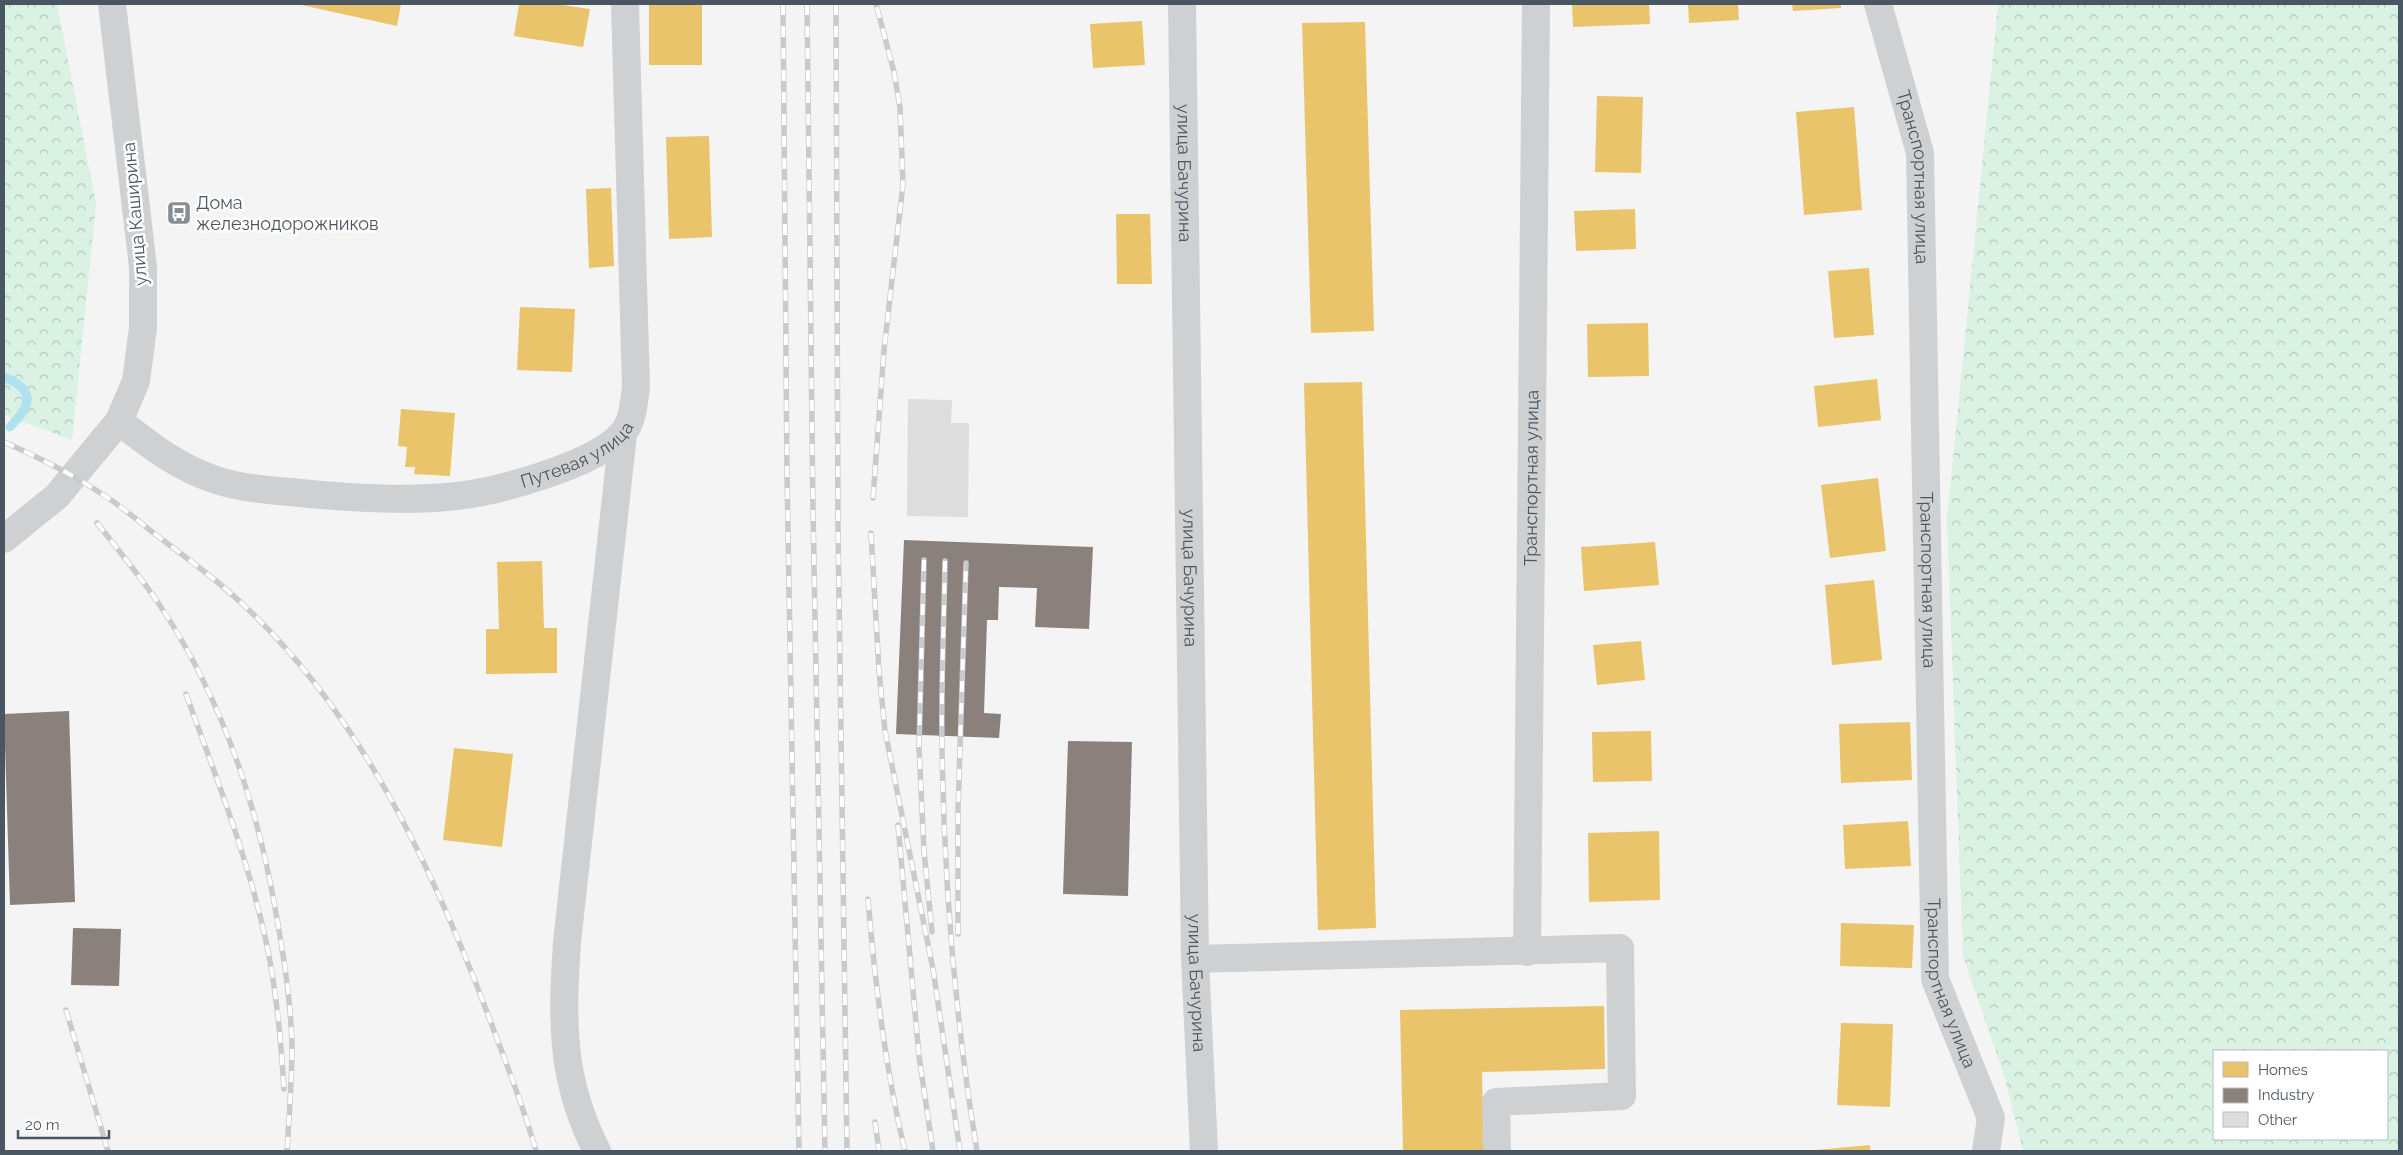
<svg xmlns="http://www.w3.org/2000/svg" width="2403" height="1155" font-family="Raleway,sans-serif">
	<style>
		.forest { fill: url(#forest-crowns); fill-rule: evenodd }
		.homes { fill: #e9c46a }
		.industry { fill: #8a817c }
		.lines { fill: none; stroke-linecap: round; stroke-linejoin: round }
		.stream { stroke: #aee2f0; stroke-width: 9 }
		.building { fill: #ddddde }
		.minor { stroke: #ced0d2; stroke-width: 28 }
		.rail-casing { stroke: #c9cacc; stroke-width: 5.5 }
		.rail { stroke: #fff; stroke-width: 4; stroke-dasharray: 11; stroke-linecap: butt }
		.labels { text-anchor: middle; stroke-width: 5; stroke-linejoin: round; paint-order: stroke }
		.street-label { font-size: 18px; fill: #4a5661; stroke: #fff }
		.poi-label { font-size: 18px; fill: #4a5661; stroke: #fff; text-anchor: start }
	</style>
	<defs>
		<pattern id="forest-crowns" width="20" height="18" patternUnits="userSpaceOnUse" patternTransform="scale(1.25)"><rect width="20" height="18" fill="#d9f2e3"/><path d="M2 6a3 3 0 1 1 6 0M12 15a3 3 0 1 1 6 0" fill="none" stroke="#b2c7bb"/></pattern>
	</defs>
	<rect width="100%" height="100%" fill="#f4f4f4"/>
	<g class="forest">
		<path d="M4,4H57L96,204L72,440L4,415Z"/>
		<path d="M1998,4H2399V1151H2023L2005,1078L1963,956L1947,520ZM2214,1051H2387V1139H2214Z"/>
	</g>
	<g class="homes">
		<path d="M297,4H401L397,26Z"/>
		<path d="M519,4H555L590,9L583,47L514,36Z"/>
		<rect x="649" y="4" width="53" height="61"/>
		<path d="M1572,4H1649L1650,24L1573,27Z"/>
		<path d="M1688,4H1738L1739,20L1689,23Z"/>
		<path d="M1792,4H1841V8L1793,11Z"/>
		<path d="M1142,21L1145,65L1093,68L1090,24Z"/>
		<path d="M1365,22L1374,331L1311,333L1302,23Z"/>
		<path d="M1597,96L1643,97L1641,173L1595,172Z"/>
		<path d="M1854,107L1862,210L1804,215L1796,112Z"/>
		<path d="M709,136L712,237L669,239L666,137Z"/>
		<path d="M611,188L614,266L589,268L586,189Z"/>
		<path d="M1635,209L1636,249L1576,251L1574,211Z"/>
		<path d="M1116,214H1150L1152,284H1117Z"/>
		<path d="M1869,268L1874,335L1834,338L1828,271Z"/>
		<path d="M520,307L575,309L572,372L517,370Z"/>
		<path d="M1648,323L1649,376L1588,377L1587,324Z"/>
		<path d="M1877,379L1881,420L1818,427L1814,386Z"/>
		<path d="M1362,382L1376,928L1318,930L1304,383Z"/>
		<path d="M401,409L455,413L450,476L414,474L415,467H405L407,447L398,446Z"/>
		<path d="M1878,478L1886,551L1830,558L1821,485Z"/>
		<path d="M1655,542L1659,585L1584,591L1581,547Z"/>
		<path d="M542,561L544,628H557V673L486,674V629H499L497,562Z"/>
		<path d="M1874,580L1882,660L1832,665L1825,585Z"/>
		<path d="M1641,641L1645,680L1597,685L1593,645Z"/>
		<path d="M1910,722L1912,780L1841,783L1839,724Z"/>
		<path d="M1651,731L1652,781L1593,782L1592,732Z"/>
		<path d="M454,748L513,754L502,847L443,840Z"/>
		<path d="M1908,821L1911,866L1845,869L1843,825Z"/>
		<path d="M1659,831L1660,900L1589,902L1588,833Z"/>
		<path d="M1841,923L1914,925L1912,968L1840,966Z"/>
		<path d="M1604,1006L1605,1069L1482,1072L1484,1151H1403L1400,1010Z"/>
		<path d="M1841,1023L1893,1024L1890,1107L1837,1105Z"/>
		<path d="M1870,1145V1151H1816V1150Z"/>
	</g>
	<g class="industry">
		<path d="M904,540L1093,547L1089,629L1035,627L1037,588L999,587L998,620H987L984,713L1001,714L999,738L896,734Z"/>
		<path d="M69,711L75,902L10,905L4,714Z"/>
		<path d="M1068,741L1132,742L1128,896L1063,894Z"/>
		<path d="M73,928L121,929L119,986L71,985Z"/>
	</g>
	<g class="lines">
		<path class="stream" d="M4,377C38,391 30,406 10,427"/>
	</g>
	<path class="building" d="M908,399L952,400L951,423H969L968,517L907,516Z"/>
	<g class="lines">
		<g class="minor">
			<path id="s1" d="M1182,4L1195,959L1204,1151"/>
			<path id="s2" d="M1878,4L1920,153L1935,979L1991,1118L1986,1151"/>
			<path id="s3" d="M119,421C149,445 179,468 216,480C240,488 266,490 291,492C345,498 403,502 457,496C499,491 595,465 622,434C633,422 634,402 636,387L625,4"/>
			<path d="M4,539L57,496L119,421L136,381L143,328V267L112,4"/>
			<path id="s4" d="M1527,952L1536,4"/>
			<path d="M1195,959L1620,948L1622,1096L1496,1102L1497,1151"/>
			<path d="M597,1151C560,1079 562,1021 567,942L623,434"/>
		</g>
		<defs>
			<g id="rail">
				<path d="M783,4L787,474L799,1151"/>
				<path d="M807,4L813,510L825,1151"/>
				<path d="M836,4L838,526L847,1151"/>
				<path d="M4,442C38,457 74,475 105,496C124,508 142,524 160,538C191,561 222,584 250,611C363,720 432,867 487,1012C504,1058 523,1104 536,1151"/>
				<path d="M873,498L884,350L903,184L900,108L894,72L876,4"/>
				<path d="M97,523C117,548 138,574 157,601C221,695 257,803 276,913C284,957 291,1001 292,1045C292,1081 289,1116 287,1151"/>
				<path d="M871,533L879,671L885,731L933,969L960,1151"/>
				<path d="M924,560L919,747L924,851L932,932"/>
				<path d="M945,561C944,623 941,685 942,747C944,882 955,1018 977,1151"/>
				<path d="M186,694C216,777 249,860 267,946C277,993 281,1041 284,1089"/>
				<path d="M898,825L919,1056L933,1151"/>
				<path d="M868,899C875,984 885,1068 905,1151"/>
				<path d="M958,934V811L966,563"/>
				<path d="M66,1010L108,1151"/>
				<path d="M875,1122L879,1151"/>
			</g>
		</defs>
		<use href="#rail" class="rail-casing"/>
		<use href="#rail" class="rail"/>
	</g>
	<defs>
		<symbol id="bus-square" viewBox="-11 -11 22 22"><rect x="-9" y="-9" width="18" height="18" rx="4" fill="#868d94" stroke="#fff"/><path d="M-5-6H5V4H4V6H2V4H-2V6H-4V4H-5ZM-3.5-4V0h7V-4ZM-3.5 1.2v1.5H-2V1.2ZM2 1.2v1.5H3.5V1.2Z" fill="#fff"/></symbol>
	</defs>
	<g fill-rule="evenodd">
		<use href="#bus-square" x="165" y="199" width="28" height="28"/>
	</g>
	<g class="labels">
		<g class="street-label">
			<text dy="6" stroke="none"><textPath href="#s1" startOffset="169">улица Бачурина</textPath></text>
			<text dy="6" stroke="none"><textPath href="#s2" startOffset="178">Транспортная улица</textPath></text>
			<text transform="translate(135 214) rotate(-95)" y="6">улица Каширина</text>
			<text dy="6" stroke="none"><textPath href="#s3" startOffset="485">Путевая улица</textPath></text>
			<text dy="6" stroke="none"><textPath href="#s4" startOffset="474">Транспортная улица</textPath></text>
			<text dy="6" stroke="none"><textPath href="#s1" startOffset="574">улица Бачурина</textPath></text>
			<text dy="6" stroke="none"><textPath href="#s2" startOffset="582">Транспортная улица</textPath></text>
			<text dy="6" stroke="none"><textPath href="#s2" startOffset="988">Транспортная улица</textPath></text>
			<text dy="6" stroke="none"><textPath href="#s1" startOffset="979">улица Бачурина</textPath></text>
		</g>
		<g class="poi-label">
			<text x="196" y="209">Дома<tspan x="196" dy="21">железнодорожников</tspan></text>
		</g>
	</g>
	<rect width="2403" height="1155" fill="none" stroke="#4a5661" stroke-width="10"/>
	<rect x="2213" y="1050" width="175" height="90" fill="#ffffff" stroke="#b7bbc0"/>
	<rect x="2223" y="1062" width="25" height="15" fill="#e9c46a" stroke="#b7bbc0"/>
	<text x="2258" y="1075" font-size="15" fill="#4a5661">Homes</text>
	<rect x="2223" y="1088" width="25" height="15" fill="#8a817c" stroke="#b7bbc0"/>
	<text x="2258" y="1100" font-size="15" fill="#4a5661">Industry</text>
	<rect x="2223" y="1112" width="25" height="15" fill="#ddddde" stroke="#b7bbc0"/>
	<text x="2258" y="1125" font-size="15" fill="#4a5661">Other</text>
	<path d="M18 1130v8h91v-8" fill="none" stroke="#4a5661" stroke-width="2.5"/>
	<text x="25" y="1130" font-size="15" fill="#4a5661" stroke="#ffffff" stroke-width="4" paint-order="stroke">20 m</text>
</svg>
